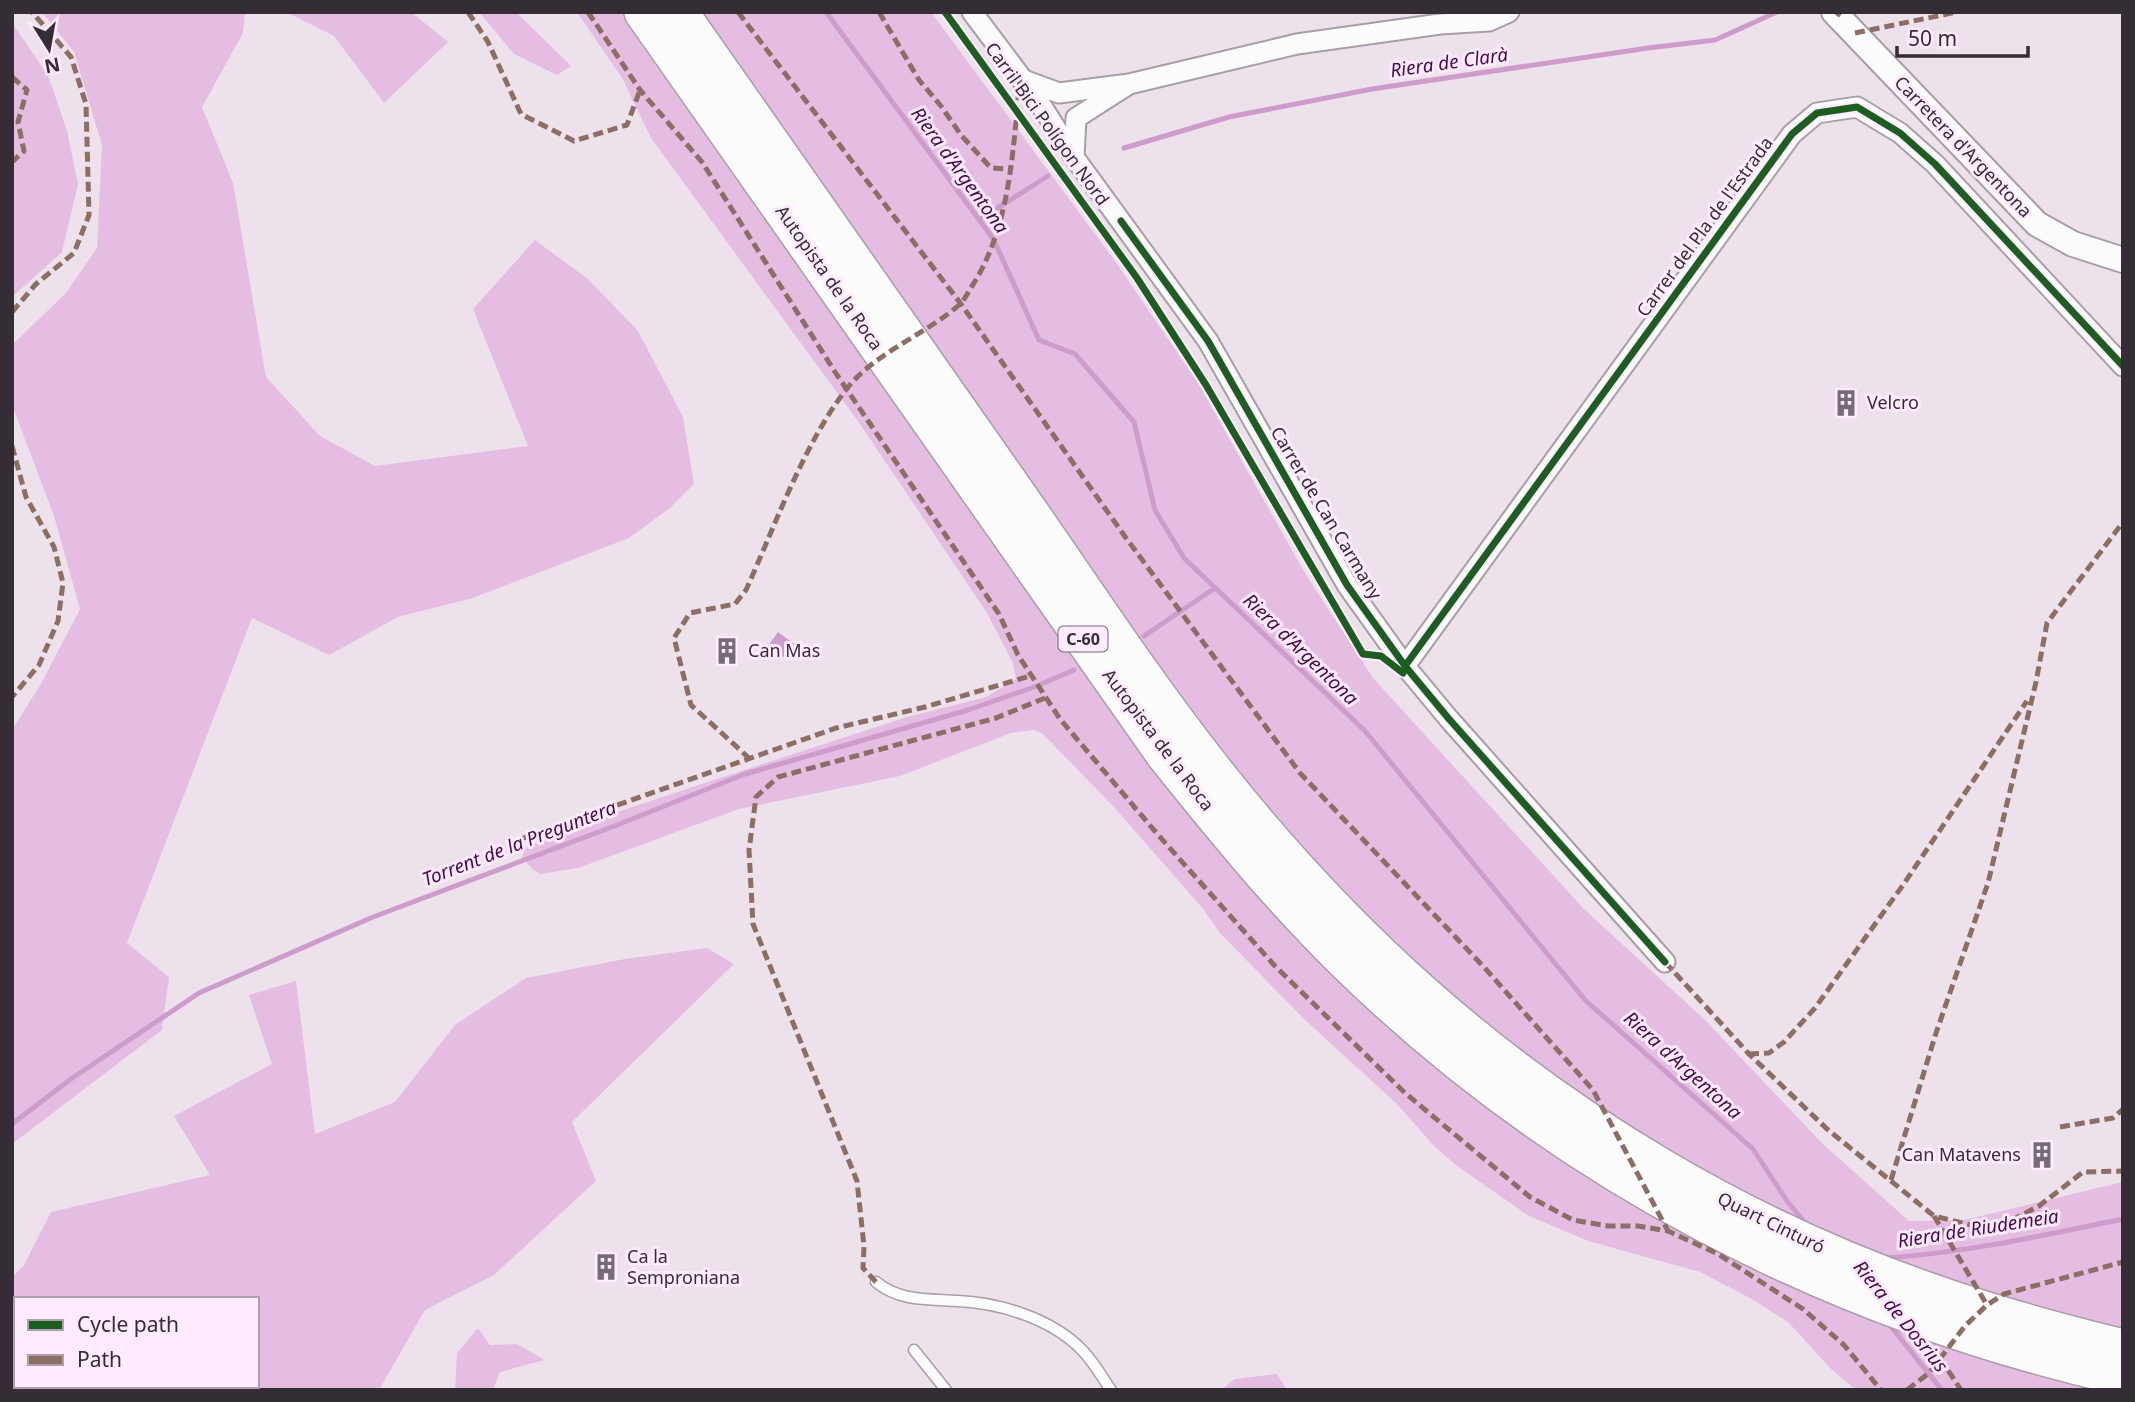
<svg xmlns="http://www.w3.org/2000/svg" width="2135" height="1402" font-family="'Noto Sans',sans-serif">
	<style>
		.green { fill: #e5bde3; fill-rule: evenodd }
		.water { fill: #cd9ccb }
		.lines { fill: none; stroke-linecap: round; stroke-linejoin: round }
		.stream { stroke: #cd9ccb; stroke-width: 5 }
		.service-casing { stroke: #a79ea6; stroke-width: 13 }
		.minor-casing { stroke: #a79ea6; stroke-width: 23 }
		.tertiary-casing { stroke: #a79ea6; stroke-width: 28 }
		.motorway-casing { stroke: #a79ea6; stroke-width: 40 }
		.service { stroke: #fcfbfc; stroke-width: 10 }
		.minor { stroke: #fcfbfc; stroke-width: 19 }
		.tertiary { stroke: #fcfbfc; stroke-width: 24 }
		.motorway { stroke: #fcfbfc; stroke-width: 37 }
		.quiet { stroke: #8d6e63; stroke-width: 5; stroke-dasharray: 10 5; stroke-linecap: butt }
		.cycleway-casing { stroke: #ffeafe; stroke-width: 11 }
		.cycleway { stroke: #1b5e20; stroke-width: 7 }
		.labels { text-anchor: middle; stroke-width: 6; stroke-linejoin: round; paint-order: stroke }
		.shield { fill: #ffeafe; stroke: #726671; stroke-width: 2 }
		.shield-label { font-size: 16px; font-weight: bold; fill: #352d35 }
		.street-label { font-size: 18px; fill: #352d35; stroke: #ffeafe }
		.poi-label { font-size: 18px; fill: #352d35; stroke: #ffeafe; text-anchor: start }
		.water-label { font-size: 19px; font-style: italic; fill: #470b48; stroke: #ffeafe }
	</style>
	<rect width="100%" height="100%" fill="#ede2ec"/>
	<g class="green">
		<path d="M42,12H245L243,33L202,107L233,183L266,377L320,436L375,466L528,446L473,309L535,240L588,279L638,331L683,417L694,484L670,508L629,538L470,599L398,617L329,655L252,618L127,943L169,977L162,1030L12,1144V730L42,682L80,609L54,516L12,405V345L66,293L97,248L102,145L74,52Z"/>
		<path d="M286,12H411L448,42L384,103L334,36Z"/>
		<path d="M479,12H516L571,66L557,75L514,54Z"/>
		<path d="M577,12H931L1115,261L1198,383L1306,575L1373,678L1584,909L1705,1020L1823,1144L1909,1221L1964,1220L2123,1182V1390H1856L1830,1368L1788,1322L1750,1298L1700,1272L1588,1241L1529,1216L1457,1166L1434,1146L1398,1105L1303,1018L1220,933L1204,910L1113,806L1042,733L1033,730L1011,733L900,776L739,809L578,868L541,874L533,870L522,857L524,849L533,844L605,816L781,758L907,717L986,697L1016,679L1013,663L987,613L860,424L651,138L622,78Z"/>
		<path d="M12,23L48,75L67,131L78,184L62,252L12,297Z"/>
		<path d="M707,948L734,964L572,1122L596,1181L494,1275L425,1310L379,1390H12V1277L24,1265L51,1212L210,1175L174,1116L272,1064L249,995L296,981L315,1134L395,1102L455,1025L526,978L625,959ZM16,1299H257V1386H16Z"/>
		<path d="M478,1328L490,1345L517,1344L545,1360L500,1372L493,1390H455L457,1353Z"/>
		<path d="M1277,1374L1287,1390H1221L1235,1379Z"/>
	</g>
	<path class="water" d="M778,632L801,649L794,657C781,658 774,656 770,643Z"/>
	<g class="lines">
		<g class="stream">
			<path d="M826,12L994,240L1039,340L1075,354L1134,422L1155,510L1184,558L1365,731L1585,1000L1753,1149L1787,1201L1806,1224"/>
			<path d="M1124,148L1229,117L1372,89L1648,48L1715,40L1777,12"/>
			<path d="M980,219L1048,176"/>
			<path d="M1144,636L1215,588"/>
			<path d="M12,1124L71,1079L199,993L373,917L617,825L745,774L968,710L1037,686L1074,670"/>
			<path d="M1885,1258C1965,1253 2045,1235 2123,1219"/>
			<path d="M1888,1323L1942,1390"/>
		</g>
		<defs>
			<g id="service">
				<path d="M876,1282C901,1302 928,1299 958,1301C1001,1303 1052,1319 1082,1350C1093,1361 1102,1377 1111,1390"/>
				<path d="M914,1350L946,1390"/>
			</g>
			<g id="minor">
				<path d="M972,12L1036,97L1074,157L1208,341L1347,585L1405,666L1449,719L1665,962"/>
				<path d="M1021,79L1059,93L1129,84L1297,44L1440,24L1489,21L1509,12"/>
				<path d="M1074,157L1076,118L1126,86"/>
				<path d="M1405,666L1792,134L1817,113L1857,107L1900,133L1935,164L2123,366"/>
			</g>
			<path id="tertiary" d="M1834,12L2037,224L2073,244L2123,260"/>
			<g id="motorway">
				<path d="M643,12L1165,755C1221,825 1278,895 1342,958C1558,1171 1828,1310 2123,1377"/>
				<path d="M679,12C794,176 909,340 1024,504C1084,590 1142,679 1207,762C1271,844 1343,923 1422,993C1567,1122 1743,1227 1927,1291C1991,1314 2057,1332 2123,1348"/>
			</g>
		</defs>
		<use href="#service" class="service-casing"/>
		<use href="#minor" class="minor-casing"/>
		<use href="#tertiary" class="tertiary-casing"/>
		<use href="#motorway" class="motorway-casing"/>
		<use href="#service" class="service"/>
		<use href="#minor" class="minor"/>
		<use href="#tertiary" class="tertiary"/>
		<use href="#motorway" class="motorway"/>
		<g class="quiet">
			<path d="M468,12L488,42L521,114L574,141L627,125L640,90"/>
			<path d="M588,12L640,90L702,162L837,375L999,614L1018,655L1060,719L1159,836L1275,966L1405,1093L1530,1197L1573,1220L1608,1226H1638L1668,1231L1718,1254L1803,1309L1844,1345L1881,1390"/>
			<path d="M738,12L961,304L1126,538L1300,773L1483,966L1593,1090L1668,1231"/>
			<path d="M879,12L919,80L941,106L961,135L991,168L1010,169"/>
			<path d="M1837,16L1840,12"/>
			<path d="M1855,33L1957,12"/>
			<path d="M12,77L27,90L18,122L24,151L12,162"/>
			<path d="M12,312L36,284L74,253L89,215L86,104L71,57L32,12"/>
			<path d="M12,446L26,497L54,547L63,583L58,621L39,665L12,697"/>
			<path d="M750,759L691,705L674,638L690,613L735,604L746,590C775,526 803,446 845,391C872,354 925,335 959,305C965,300 969,290 974,283C1011,223 1013,147 1020,79"/>
			<path d="M518,840L836,728L925,707L1030,676"/>
			<path d="M1665,962L1749,1054L1827,1129L1934,1216L1979,1227L2012,1220L2039,1206L2083,1172L2123,1171"/>
			<path d="M1749,1054L1769,1053L1784,1042L1815,1008L1903,885L2027,701"/>
			<path d="M2060,1127L2113,1118L2123,1109"/>
			<path d="M1891,1180L1936,1033L1988,883L2036,682L2047,623L2123,522"/>
			<path d="M1934,1216L1987,1305"/>
			<path d="M876,1282L863,1268L864,1246L857,1181L753,924L749,850L756,797L778,777L996,718L1045,698"/>
			<path d="M1940,1358L1961,1390"/>
			<path d="M1907,1390L1929,1373L1965,1326L1987,1305L2004,1294L2123,1262"/>
		</g>
		<defs>
			<g id="cycleway">
				<path d="M945,12L1137,278L1206,385L1363,654L1381,656L1403,673"/>
				<path d="M1121,221L1208,341L1347,585L1405,666L1449,719L1665,962"/>
				<path d="M1405,666L1792,134L1817,113L1857,107L1900,133L1935,164L2123,366"/>
			</g>
		</defs>
		<use href="#cycleway" class="cycleway-casing"/>
		<use href="#cycleway" class="cycleway"/>
	</g>
	<defs>
		<symbol id="building-bare" viewBox="-9 -9 18 18"><path d="M-4-6H4V6H1V3H-1V6H-4ZM-2.5-4.3h1.7v1.8h-1.7ZM.8-4.3h1.7v1.8H.8ZM-2.5-1h1.7V.8h-1.7ZM.8-1h1.7V.8H.8Z" fill="#756c75" stroke="#ffeafe" stroke-width="2.5" paint-order="stroke"/></symbol>
	</defs>
	<g fill-rule="evenodd">
		<use href="#building-bare" x="1827" y="384" width="38" height="38"/>
		<use href="#building-bare" x="708" y="632" width="38" height="38"/>
		<use href="#building-bare" x="2023" y="1136" width="38" height="38"/>
		<use href="#building-bare" x="587" y="1248" width="38" height="38"/>
	</g>
	<g class="labels">
		<rect class="shield" x="1058.5" y="626.5" width="49" height="25" rx="5"/>
		<g class="shield-label">
			<text x="1083" y="645">C-60</text>
		</g>
		<g class="street-label">
			<text transform="translate(1047 124) rotate(54)" y="6">Carril Bici Polígon Nord</text>
			<text transform="translate(1963 147) rotate(46)" y="6">Carretera d'Argentona</text>
			<text transform="translate(1705 227) rotate(-54)" y="6">Carrer del Pla de l'Estrada</text>
			<text transform="translate(829 278) rotate(55)" y="6">Autopista de la Roca</text>
			<text transform="translate(1326 513) rotate(59)" y="6">Carrer de Can Carmany</text>
			<text transform="translate(1158 740) rotate(53)" y="6">Autopista de la Roca</text>
			<text transform="translate(1771 1223) rotate(26)" y="6">Quart Cinturó</text>
		</g>
		<g class="poi-label">
			<text x="1867" y="409">Velcro</text>
			<text x="748" y="657">Can Mas</text>
			<text x="2021" y="1161" text-anchor="end">Can Matavens</text>
			<text x="627" y="1263">Ca la<tspan x="627" dy="21">Semproniana</tspan></text>
		</g>
		<g class="water-label">
			<text transform="translate(1449 62) rotate(-8)" y="7">Riera de Clarà</text>
			<text transform="translate(960 170) rotate(54)" y="7">Riera d'Argentona</text>
			<text transform="translate(1301 649) rotate(44)" y="7">Riera d'Argentona</text>
			<text transform="translate(519 843) rotate(-21)" y="7">Torrent de la Preguntera</text>
			<text transform="translate(1683 1065) rotate(42)" y="7">Riera d'Argentona</text>
			<text transform="translate(1978 1228) rotate(-9)" y="7">Riera de Riudemeia</text>
			<text transform="translate(1901 1316) rotate(51)" y="7">Riera de Dosrius</text>
		</g>
	</g>
	<rect width="2135" height="1402" fill="none" stroke="#352d35" stroke-width="28"/>
	<rect x="14" y="1297" width="245" height="91" fill="#ffeafe" stroke="#ae9eae" stroke-width="2"/>
	<rect x="28" y="1320" width="35" height="10" fill="#1b5e20" stroke="#ae9eae" stroke-width="2"/>
	<text x="77" y="1332" font-size="21" fill="#352d35">Cycle path</text>
	<rect x="28" y="1355" width="35" height="10" fill="#8d6e63" stroke="#ae9eae" stroke-width="2"/>
	<text x="77" y="1367" font-size="21" fill="#352d35">Path</text>
	<g transform="translate(49 49) rotate(169)" stroke="#ffeafe" stroke-width="5" paint-order="stroke">
	<path d="M0-5L12 26L0 18L-12 26Z" fill="#352d35"/>
	<text y="-10" font-size="19" font-weight="bold" text-anchor="middle" fill="#352d35">N</text>
	</g>
	<path d="M1897 46v10h131v-10" fill="none" stroke="#352d35" stroke-width="3.5"/>
	<text x="1908" y="46" font-size="21" fill="#352d35" stroke="#ffeafe" stroke-width="5" paint-order="stroke">50 m</text>
</svg>
